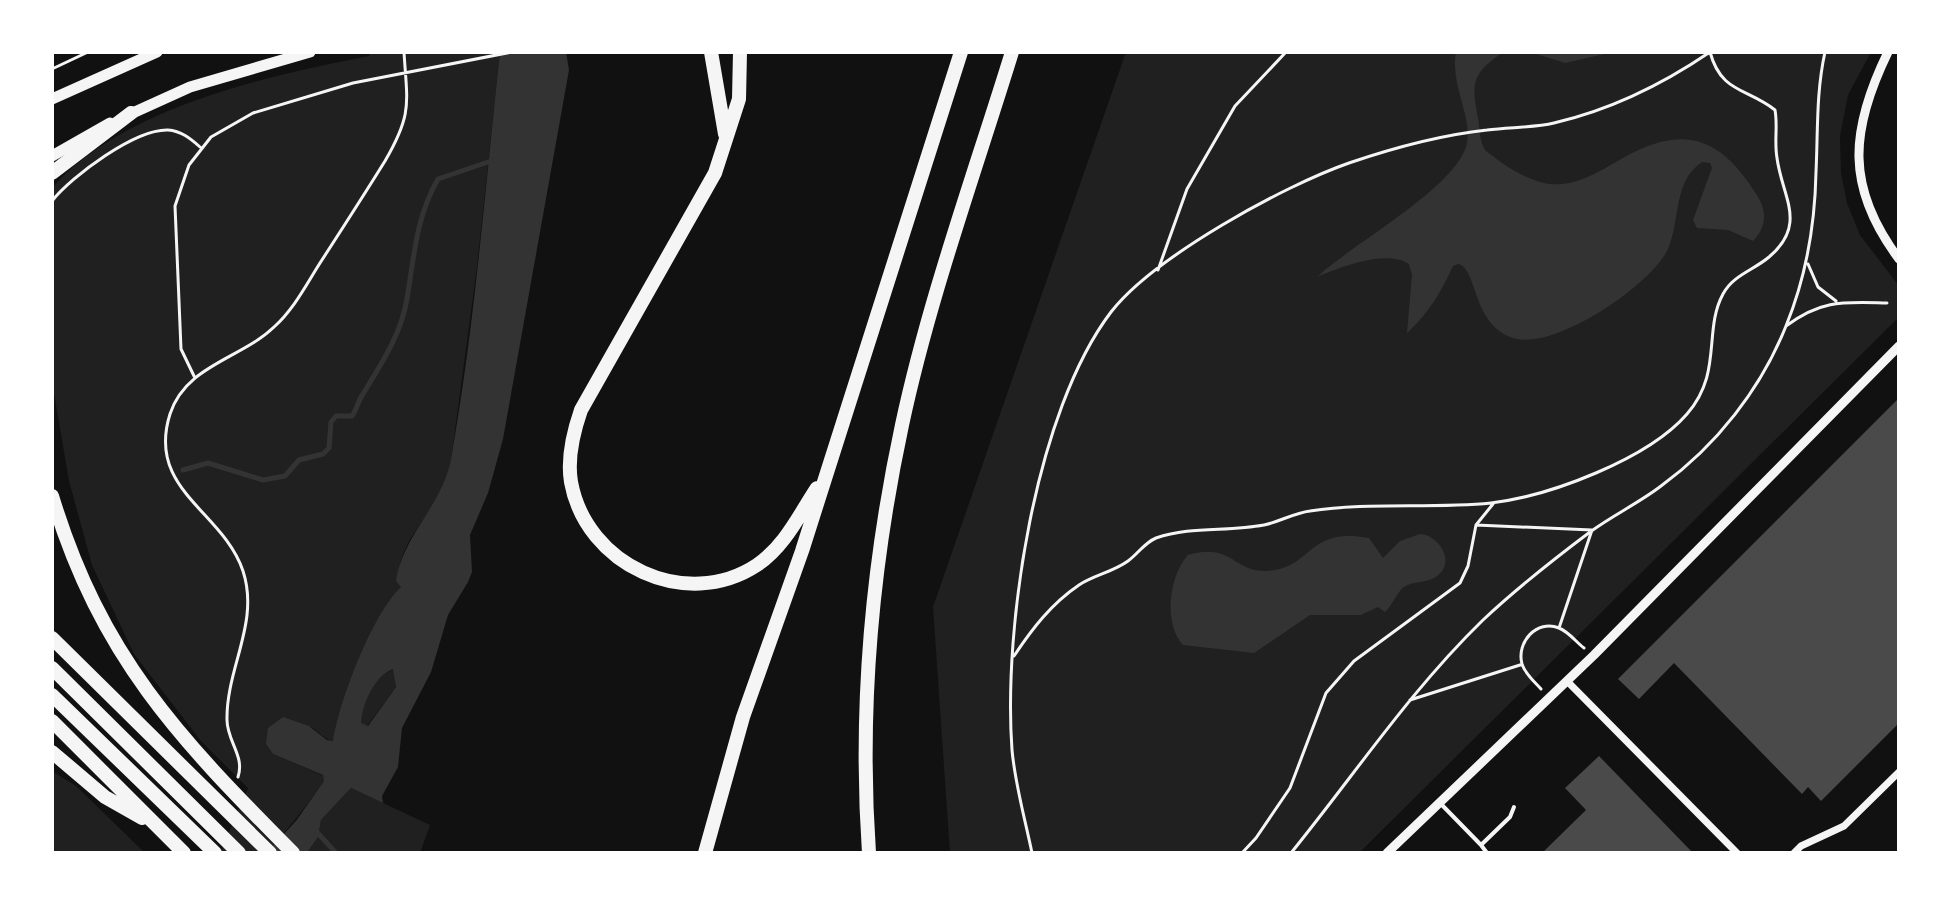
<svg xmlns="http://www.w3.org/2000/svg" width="1951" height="905" font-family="'Nunito Sans',sans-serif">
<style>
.green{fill:#202020}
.water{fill:#333;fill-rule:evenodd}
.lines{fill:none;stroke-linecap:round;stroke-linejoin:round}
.stream{stroke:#333;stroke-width:5}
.building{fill:#4a4a4a}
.path{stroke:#f5f5f5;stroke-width:3}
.service{stroke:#f5f5f5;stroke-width:4}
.minor{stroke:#f5f5f5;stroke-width:7}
.tertiary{stroke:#f5f5f5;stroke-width:9}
.primary{stroke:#f5f5f5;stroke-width:11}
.motorway{stroke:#f5f5f5;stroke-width:14}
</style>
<rect width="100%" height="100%" fill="#111"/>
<path class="green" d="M371,52H500L477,267L451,460C449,468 448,477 445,485C432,516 389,550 402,587C372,613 339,701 333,741C323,739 318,729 308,726C299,723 294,724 287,718L266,744L273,754L324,776V781C306,807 287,830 266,853H220L248,788L201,741L134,654L92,565L69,481L52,381V188C123,107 268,76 369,56Z
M1126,52H1871L1848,95L1840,136L1841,173L1847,203L1860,235L1899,286V317L1359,853H950L933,607Z
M394,669L396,687L367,726L360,723C362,704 374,675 394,669Z
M52,771L76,786L145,853H52Z
M351,788L430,825L420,853H307L318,837L321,820Z"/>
<path class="water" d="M500,52H566L569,70L503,439L488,493L470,535L472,572L468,582L448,615L431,672L402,728L398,767L382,796L383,803L351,788L321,820L318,837L307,853H266L296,821L324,781L323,775L273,754L266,744L268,728L283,717L309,726L327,740L333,741C339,701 372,614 401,587L396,581C403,535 443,504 451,459C475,325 485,188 500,52ZM393,669L396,687L368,726L361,723C362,705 374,676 393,669Z
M1456,52H1503C1472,74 1471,82 1478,118C1480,129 1479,140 1485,150C1502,164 1527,181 1549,184C1576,187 1600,171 1623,158C1685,123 1722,138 1758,197C1768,213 1765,229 1753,241L1728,230L1697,228L1693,220L1712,168L1710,163L1702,162C1672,182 1681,222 1667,251C1648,287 1554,351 1513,338C1471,324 1478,268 1458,264L1453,266C1441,292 1429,313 1407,333L1412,275L1409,264C1385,249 1341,267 1317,277C1352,244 1459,186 1467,143C1472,115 1450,85 1456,52Z
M1530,52H1613L1565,63Z
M1420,534C1440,535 1458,565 1434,578C1425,583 1413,581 1404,587C1396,593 1393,605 1385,612L1378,607L1361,615H1310L1254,653L1183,645C1163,624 1169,575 1188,555C1231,542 1234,572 1266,571C1313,569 1306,526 1369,538L1383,558L1400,541Z"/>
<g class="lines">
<path class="stream" d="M183,470L208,463L263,480L285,476L299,460L323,454L329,448L331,422L336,416H352C357,409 358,401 363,394C381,364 401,335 407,299C414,257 416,217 438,179L494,160
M315,830L336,853"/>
</g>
<path class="building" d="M1899,398V723L1821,801L1808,787L1802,794L1674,663L1639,699L1618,679Z
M1599,756L1693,853H1542L1586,810L1565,788Z"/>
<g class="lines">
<path class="path" d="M52,69L88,52
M52,201C72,176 135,129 168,130C181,131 190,138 200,147
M1808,264L1818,287L1836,301
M1158,270L1187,189L1235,106L1286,52
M1786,326C1822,299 1844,302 1887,303
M194,376L181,349L175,206L189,165L211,137L253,113L353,83L512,52
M1476,525L1592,530
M1559,628L1592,530
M1014,656C1032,629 1051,604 1079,585C1094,575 1113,572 1128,561C1138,554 1144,543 1156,538C1191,526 1227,532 1264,525C1279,522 1294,513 1310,511C1369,502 1431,509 1491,503C1550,496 1648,459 1687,414C1723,373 1703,331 1723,294C1733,275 1754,270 1769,257C1808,224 1782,197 1777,158C1774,141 1778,126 1775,110C1747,88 1721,93 1710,52
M1541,689C1535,682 1525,674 1522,664C1516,642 1537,619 1559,628C1569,632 1576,642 1584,648
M1410,700L1520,665
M238,777C245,756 227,741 227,720C226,668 260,623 243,571C223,511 146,490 170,414C186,365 241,359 274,327C294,309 306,285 320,263C342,229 364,195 385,161C413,113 407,103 404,52
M1032,853C1025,819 1015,784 1012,750C1003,627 1035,412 1111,312C1154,257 1283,186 1349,163C1393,148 1441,135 1487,130C1509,127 1533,128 1554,123C1610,110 1663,84 1710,52
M1242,853L1256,838L1290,788L1326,693L1354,661L1460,583L1468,566L1476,525L1493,504
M1291,853C1355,774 1410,691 1483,620C1516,589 1554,559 1590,532C1613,515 1639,503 1661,486C1716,446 1761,389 1786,326C1806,277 1815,224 1816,172C1818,131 1816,93 1825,52"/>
<path class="service" d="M1440,803L1481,845L1510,817L1514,807
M1481,845L1487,853"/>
<path class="minor" d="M1567,681L1737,853
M1794,853L1801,846L1844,826L1899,772"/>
<path class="tertiary" d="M1888,52C1850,130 1845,187 1899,259
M1387,853L1594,655L1899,346"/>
<path class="primary" d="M52,99L157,52
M126,116L190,87L310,52
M52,156L110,123"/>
<path class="motorway" d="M711,52L725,134
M740,52L739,99L715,173L581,410C573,433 567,458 571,482C586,565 686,612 757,565C785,546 799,515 817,488
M52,173L131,113
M52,496C101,657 178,737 293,853
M52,638L270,853
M52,668L239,853
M52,695L215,853
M52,721L184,853
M52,752L105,797L142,818
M705,853L743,717L802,551L961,52
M869,853C859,710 872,565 902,425C929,299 974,175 1012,52"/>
</g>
<rect width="1951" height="905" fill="none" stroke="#ffffff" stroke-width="108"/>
</svg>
